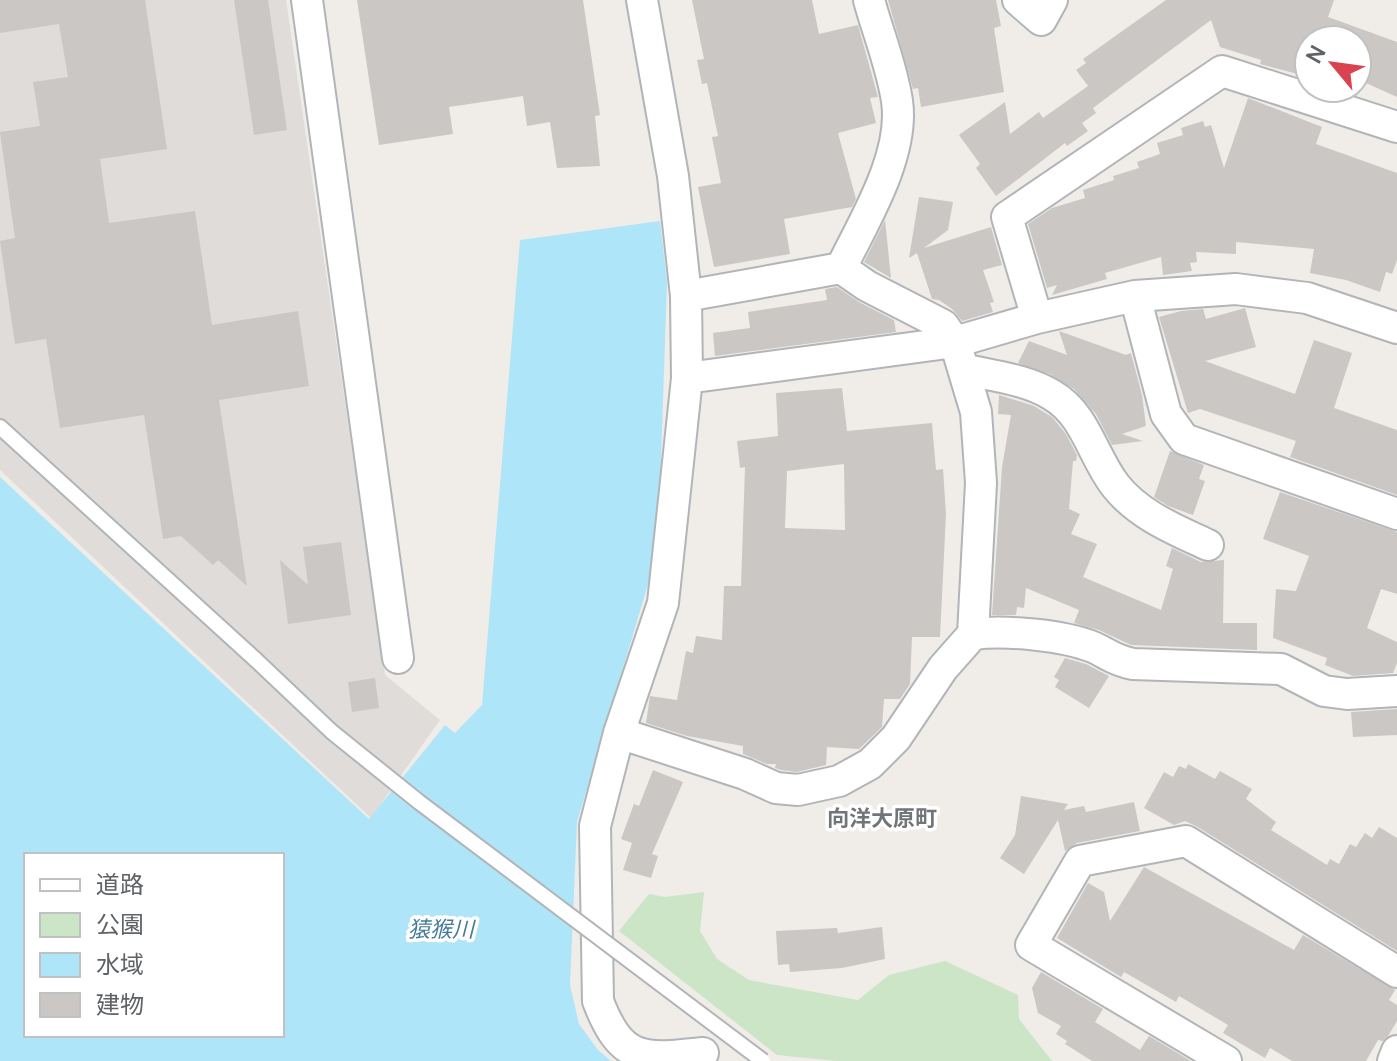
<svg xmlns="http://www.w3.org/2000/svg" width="1397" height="1061" font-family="Manrope,'Noto Sans JP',sans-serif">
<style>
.industrial{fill:#dfdcda}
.green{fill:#cce5c7}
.water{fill:#afe5f8;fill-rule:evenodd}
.building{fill:#cbc7c4;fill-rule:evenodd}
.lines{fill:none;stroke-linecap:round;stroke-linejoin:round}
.service-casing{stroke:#b2b5b8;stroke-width:18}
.minor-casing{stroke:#b2b5b8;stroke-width:34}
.service{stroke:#fff;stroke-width:14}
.minor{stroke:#fff;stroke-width:30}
.service-bridge-casing{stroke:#b2b5b8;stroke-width:18;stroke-linecap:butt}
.service-bridge{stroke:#fff;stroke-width:14}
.labels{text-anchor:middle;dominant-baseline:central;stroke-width:7;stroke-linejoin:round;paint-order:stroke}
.neighbourhood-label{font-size:22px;font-weight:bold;fill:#707578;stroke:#fff}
.water-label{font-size:22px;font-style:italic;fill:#467c99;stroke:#fff}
</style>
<rect width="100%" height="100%" fill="#f0ece8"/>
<path class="industrial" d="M0,0H286L385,675L440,720L371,818L0,470Z"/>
<path class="green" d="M704,892L700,931L717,959L749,980L858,1000L889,975L945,961L1018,995L1019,1019L1052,1061H836L777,1055L619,931L649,894L665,897Z"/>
<path class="water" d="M660,221L667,282L658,551L577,822L570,985L579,1024L598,1050L611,1061H0V477L369,819L445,725L455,733L482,705L520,240ZM26,855H282V1035H26Z"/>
<path class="building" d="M0,0H145L167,149L100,159L109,223L195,211L212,325L298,311L309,386L219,400L247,586L218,560L213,565L181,536L163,539L144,415L60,428L46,339L15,344L0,241L15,238L0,132L40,126L33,82L68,77L59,24L0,33Z
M234,0H268L287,130L254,135Z
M357,0H583L600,115L595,116L600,166L557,168L550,122L527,126L523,96L449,107L453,134L379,145Z
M692,0H812L819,34L858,25L878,97L870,98L876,123L838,133L856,199L852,207L784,219L790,254L714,267L698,187L721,183L712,137L718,136L707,83L702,84L697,60L704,59Z
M888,0H996L1001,26L994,28L1004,92L921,107L918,88L913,89Z
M1166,0H1334L1328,17L1397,42V97L1357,79V40H1309V77L1260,64L1261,60L1220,47L1211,20L1093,108L1096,113L1082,123L1088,131L1067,146L1065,143L996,196L976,168L980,164L959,135L1005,102L1010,134L1039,112L1043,118L1088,86L1076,70L1086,63L1083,59Z
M1248,98L1322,127L1316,144L1397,173V260L1392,274L1386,272L1380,292L1346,280L1310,273L1314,249L1236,242V254L1196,252L1197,262L1190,263L1192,271L1163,275L1161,257L1105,273L1107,279L1052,295L1057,285L1047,288L1028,224L1052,208L1085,198L1083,190L1114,180L1113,176L1139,168L1137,162L1160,154L1157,143L1183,135L1181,128L1203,121L1205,127L1211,125L1224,168Z
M919,197L953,202L948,230L924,248L991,227L1002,265L983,270L994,302L990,303L993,312L962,321L952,309L939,300L932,299L917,253L909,258Z
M885,220L891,278L864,262Z
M837,287L859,302L894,320L896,332L715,356L713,333L750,328L748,312L827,300L825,289Z
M1245,308L1256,347L1205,361L1295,394L1314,340L1352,353L1334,408L1397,430V495L1290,457L1296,441L1200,409L1188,413L1159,317L1181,311L1203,309L1206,319Z
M1059,331L1126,355L1131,353L1142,395L1146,426L1122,434L1143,441L1112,445L1096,414L1074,389L1050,374L1018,363L1029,341L1067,355Z
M842,388L847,431L932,423L936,470L943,469L946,514L940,637H912L910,684L900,699H884L882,727L859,749L827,747L826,765L797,772L781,770L775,768L776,764H767L743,754V746L687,736L646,723L650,696L677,700L686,651L693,653L696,636L722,640L724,586H741L745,467L740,468L737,441L778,436L776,393ZM844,464L845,530L785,528L787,471Z
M999,395L1034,406L1052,417L1066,434L1077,455L1076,461H1073L1069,509L1080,514L1071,534L1097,544L1083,577L1161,610L1173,569L1166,566L1172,548L1201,562L1224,560L1223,623H1257V650L1131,645L1099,630L1074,623L1079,610L1026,588L1024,608L1017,607L1016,615H992L1002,467L1011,415L998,414Z
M1170,451L1204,465L1199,479L1205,481L1193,515L1168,506L1154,497Z
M1280,492L1397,532V594L1381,589L1367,628L1397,642V663L1393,673L1353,676L1325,665L1327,658L1273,638L1276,589L1296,591L1309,556L1263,539Z
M341,542L351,615L288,624L280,560L308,585L303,547Z
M1065,658L1086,664L1109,676L1089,708L1055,687L1059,680L1054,677Z
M375,678L379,708L352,712L348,682Z
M1397,709V735L1353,737L1351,712Z
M1188,764L1215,779L1220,771L1252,789L1246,799L1276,822L1271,830L1327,865L1330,859L1339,864L1350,844L1356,847L1365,833L1372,838L1379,827L1397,838V951L1196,826L1185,821L1174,825L1144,808L1164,772L1173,777L1179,766L1186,769Z
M653,770L683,782L652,854L658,856L651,878L623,870L632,843L621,839L634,804L639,806Z
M1021,796L1068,804L1064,810L1084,806L1086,812L1134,802L1140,831L1077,843L1065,851L1058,820L1024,874L1000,858L1015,835Z
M1144,867L1294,950L1303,935L1395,990L1389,1000L1397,1005V1021L1388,1036L1383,1041L1378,1040L1366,1061H1292L1270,1048L1265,1058L1223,1033L1228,1025L1179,996L1176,1002L1124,972L1121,977L1057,938L1088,883L1104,892L1110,921Z
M882,927L885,959L842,968L790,972L789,964L778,965L776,931L837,928L838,933Z
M1041,972L1103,1009L1095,1022L1140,1050L1149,1036L1191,1061H1092L1065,1044L1067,1041L1056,1034L1061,1026L1038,1013L1032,988Z"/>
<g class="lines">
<defs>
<path id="service" d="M0,427L256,660"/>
<path id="minor" d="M307,0L398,658
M642,0L673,176L686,296L687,378L663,603L619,733L595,826L598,1001C621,1061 642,1060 703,1053
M1018,0L1041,20L1052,0
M686,296L841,268C864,221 905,155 897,101C892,67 878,33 869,0
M1135,296L1166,414L1184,439L1397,514
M1037,318L1007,217L1222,71L1397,127
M963,369C992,376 1026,379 1052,395C1086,415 1092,455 1115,485C1138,515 1176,530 1208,545
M687,378L955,342L1037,318L1135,296L1236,289L1307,298L1397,328
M973,634C1006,630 1062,635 1093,647C1109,654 1113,660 1133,664L1281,669L1324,691L1347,694L1397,691
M619,733L745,774L776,788L798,790L839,781L870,764L896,738L943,668L973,634L981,483L976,412L955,342L943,325L867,286L841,268
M1226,1061L1031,945L1080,861L1186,841L1397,972
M1393,1061L1397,1051"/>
</defs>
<use href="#service" class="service-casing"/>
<use href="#minor" class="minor-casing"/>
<use href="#service" class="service"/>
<use href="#minor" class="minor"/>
<defs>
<path id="service-bridge" d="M256,660L332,732L419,802L763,1061"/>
</defs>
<use href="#service-bridge" class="service-bridge-casing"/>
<use href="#service-bridge" class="service-bridge"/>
</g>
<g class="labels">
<g class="neighbourhood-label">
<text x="882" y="818">向洋大原町</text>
</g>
<g class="water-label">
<text x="441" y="929">猿猴川</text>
</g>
</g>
<rect x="24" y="853" width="260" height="184" fill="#ffffff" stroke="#bfc1c2" stroke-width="2"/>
<rect x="40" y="879" width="40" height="12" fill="#ffffff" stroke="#bfc1c2" stroke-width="2"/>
<text x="96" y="893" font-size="24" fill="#5f6366">道路</text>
<rect x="40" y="913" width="40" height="24" fill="#cce5c7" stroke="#bfc1c2" stroke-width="2"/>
<text x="96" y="933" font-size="24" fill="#5f6366">公園</text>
<rect x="40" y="953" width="40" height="24" fill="#afe5f8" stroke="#bfc1c2" stroke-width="2"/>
<text x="96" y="973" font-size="24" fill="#5f6366">水域</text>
<rect x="40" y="993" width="40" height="24" fill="#cbc7c4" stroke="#bfc1c2" stroke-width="2"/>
<text x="96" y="1013" font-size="24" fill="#5f6366">建物</text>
<g transform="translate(1333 64) rotate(299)"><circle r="38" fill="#ffffff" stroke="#bfc1c2" stroke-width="2"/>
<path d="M0-6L14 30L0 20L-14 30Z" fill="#db4250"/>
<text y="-12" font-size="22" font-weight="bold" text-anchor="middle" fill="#5f6366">N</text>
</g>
</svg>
